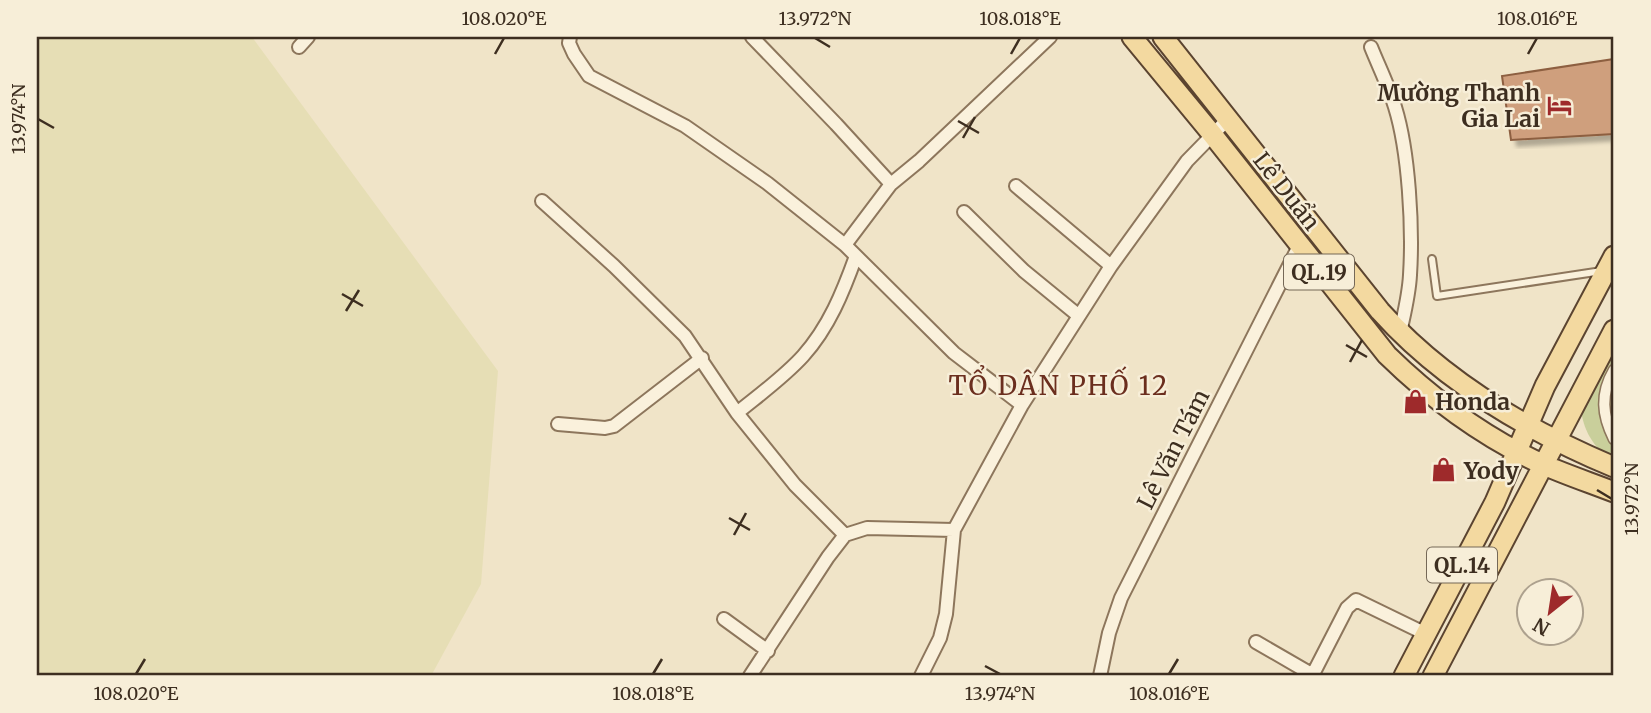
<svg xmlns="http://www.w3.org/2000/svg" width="1651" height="713" font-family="Merriweather,serif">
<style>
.farmland{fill:#e6deb5}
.green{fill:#c9cf9b}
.building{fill:#cf9f7d;stroke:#8d5f41;stroke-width:2;filter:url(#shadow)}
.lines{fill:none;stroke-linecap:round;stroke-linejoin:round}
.service-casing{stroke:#8d765c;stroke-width:10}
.pedestrian-casing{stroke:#8d765c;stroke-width:13}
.minor-casing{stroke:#8d765c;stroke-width:16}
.primary-casing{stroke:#5b4430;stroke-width:23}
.service{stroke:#faf1dc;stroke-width:6}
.pedestrian{stroke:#faf1dc;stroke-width:10}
.minor{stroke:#faf1dc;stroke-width:12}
.primary{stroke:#f3d9a0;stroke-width:19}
.ticks{fill:none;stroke:#3d2e20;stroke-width:2.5}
.labels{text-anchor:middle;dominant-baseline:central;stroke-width:5;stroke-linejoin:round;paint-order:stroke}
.shield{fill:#f7eed8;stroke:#756857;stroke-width:2}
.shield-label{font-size:21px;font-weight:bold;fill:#3d2e20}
.poi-label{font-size:23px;font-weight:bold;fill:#3d2e20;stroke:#f7eed8;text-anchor:start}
.street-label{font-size:23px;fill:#3d2e20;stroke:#f7eed8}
.quarter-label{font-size:26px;letter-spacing:2px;fill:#6b2e1e;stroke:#f7eed8}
.neatline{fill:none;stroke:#3d2e20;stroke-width:2.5}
.ticks-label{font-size:18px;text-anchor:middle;fill:#3d2e20}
</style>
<defs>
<filter id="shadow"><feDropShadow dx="6" dy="6" stdDeviation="2" flood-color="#0004"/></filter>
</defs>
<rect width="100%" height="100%" fill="#f0e4c8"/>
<path class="farmland" d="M37,37H252L498,371L481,584L431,676H37Z"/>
<path class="green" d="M1614,337V463C1596,449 1584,434 1581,410Z"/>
<path class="building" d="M1614,59V134L1511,140L1502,76Z"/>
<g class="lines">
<defs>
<path id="service" d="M1432,259L1437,296L1602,271"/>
<path id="pedestrian" d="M1614,370C1600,394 1602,415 1614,439"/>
<path id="minor" d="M570,37L569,43L574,54L589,76L685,126L767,183L845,245L954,353L1022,405
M752,37L836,124L891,184
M299,47L308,37
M1371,47C1379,67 1389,87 1395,107C1409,152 1413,228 1410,275C1409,295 1404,314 1400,333
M1016,186L1111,266
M542,201L614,266L685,336L737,413L795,485L845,535
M964,212L1024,271L1079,316
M845,245L891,184L919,161L1050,37
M737,413C759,395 784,377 803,356C829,327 843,292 856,256
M558,424L605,428L614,426L702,358
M724,619L768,651
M1256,642L1313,675
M750,676L828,557L845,535L867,528L954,530
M921,676L940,638L946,614L954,530L1022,405L1111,266L1187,161L1229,118
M1100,676L1109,633L1121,598L1299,246
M1312,676L1347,608L1356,600L1426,634"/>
<path id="primary" d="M1132,37L1212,134L1387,355C1432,399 1487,439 1544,465C1567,475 1591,483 1614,492
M1163,37L1380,311C1443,381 1528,431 1614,467
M1404,676L1495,502L1545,386L1614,256
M1433,676L1614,330"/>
</defs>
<use href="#service" class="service-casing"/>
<use href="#pedestrian" class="pedestrian-casing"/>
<use href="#minor" class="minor-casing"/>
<use href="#primary" class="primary-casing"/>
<use href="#service" class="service"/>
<use href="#pedestrian" class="pedestrian"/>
<use href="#minor" class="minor"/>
<use href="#primary" class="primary"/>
</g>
<path class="ticks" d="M815,38L830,47M495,54L504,38M1011,54L1020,38M1528,54L1537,38M38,119L54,128M958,121L979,133M963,138L975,117M342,294L363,306M346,311L359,290M1346,345L1367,357M1350,362L1362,340M1597,490L1612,499M729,518L750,530M734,535L746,513M985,666L1000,674M136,674L145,659M653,674L662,659M1169,674L1178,659"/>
<defs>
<symbol id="hotel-bare" viewBox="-9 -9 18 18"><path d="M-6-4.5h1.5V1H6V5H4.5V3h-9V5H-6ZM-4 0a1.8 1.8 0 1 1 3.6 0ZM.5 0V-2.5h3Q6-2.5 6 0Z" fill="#9e2a2b" stroke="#f7eed8" stroke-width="2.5" paint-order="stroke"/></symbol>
<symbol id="shop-bare" viewBox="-9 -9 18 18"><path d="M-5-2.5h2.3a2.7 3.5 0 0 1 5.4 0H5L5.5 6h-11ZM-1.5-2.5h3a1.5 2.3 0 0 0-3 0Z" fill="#9e2a2b" stroke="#f7eed8" stroke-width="2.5" paint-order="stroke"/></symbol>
</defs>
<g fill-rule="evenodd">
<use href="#hotel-bare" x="1542" y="88" width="35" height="35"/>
<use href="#shop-bare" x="1398" y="384" width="35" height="35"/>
<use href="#shop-bare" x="1426" y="452" width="35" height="35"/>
</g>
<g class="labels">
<g class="shield">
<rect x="1284" y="254.5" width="70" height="35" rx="5"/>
<rect x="1427" y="547.5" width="70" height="35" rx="5"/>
</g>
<g class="shield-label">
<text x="1319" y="272">QL.19</text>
<text x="1462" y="565">QL.14</text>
</g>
<g class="poi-label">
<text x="1540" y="92" text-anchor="end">Mường Thanh<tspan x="1540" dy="26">Gia Lai</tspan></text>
<text x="1435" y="401">Honda</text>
<text x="1464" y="470">Yody</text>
</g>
<g class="street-label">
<text transform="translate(1287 191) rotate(52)">Lê Duẩn</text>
<text transform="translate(1173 449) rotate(-63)">Lê Văn Tám</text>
</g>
<g class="quarter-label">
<text x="1059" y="385">TỔ DÂN PHỐ 12</text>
</g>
</g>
<rect width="1651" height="713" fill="none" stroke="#f7eed8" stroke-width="77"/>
<g transform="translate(1550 612) rotate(210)"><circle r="33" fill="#f7eed8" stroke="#ada18e" stroke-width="2"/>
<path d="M0-5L12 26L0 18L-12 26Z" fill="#9e2a2b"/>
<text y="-10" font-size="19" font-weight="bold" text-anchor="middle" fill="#3d2e20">N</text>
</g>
<rect x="38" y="38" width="1574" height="636" class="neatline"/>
<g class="ticks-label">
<text x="504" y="25">108.020°E</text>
<text x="815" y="25">13.972°N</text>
<text x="1020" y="25">108.018°E</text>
<text x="1537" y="25">108.016°E</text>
<text transform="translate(19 119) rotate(-90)" y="6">13.974°N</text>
<text transform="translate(1632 499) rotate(-90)" y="6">13.972°N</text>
<text x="136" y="700">108.020°E</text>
<text x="653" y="700">108.018°E</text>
<text x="1000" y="700">13.974°N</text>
<text x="1169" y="700">108.016°E</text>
</g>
</svg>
